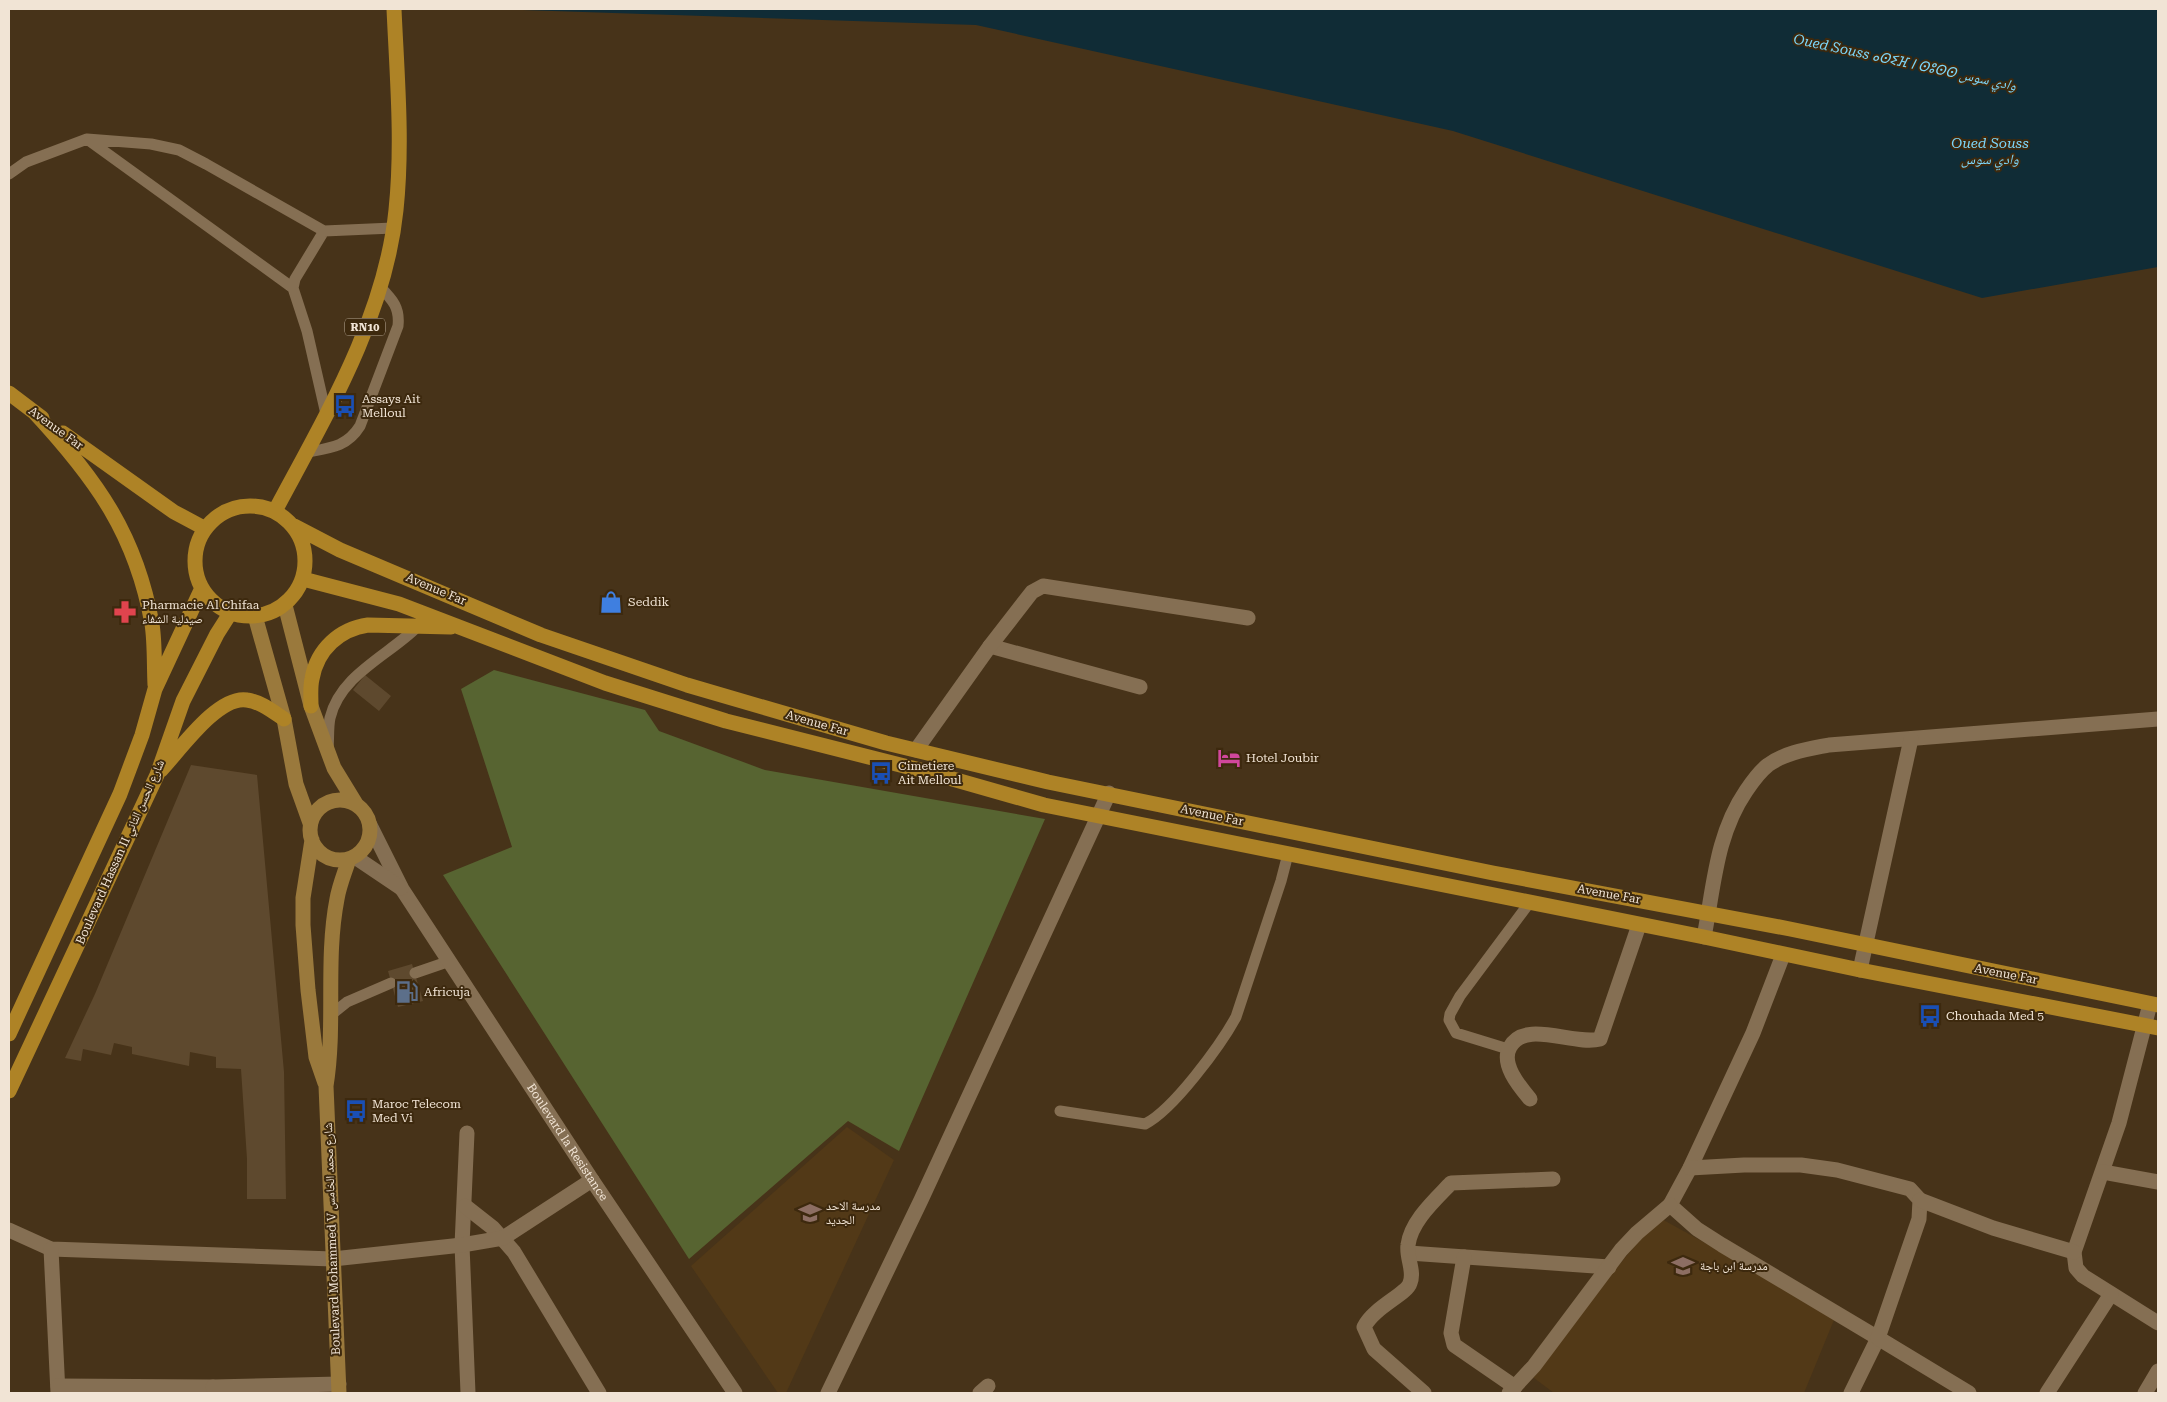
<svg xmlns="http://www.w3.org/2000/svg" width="2167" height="1402" font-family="'Roboto Serif','Noto Naskh Arabic','Noto Sans Tifinagh',serif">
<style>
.built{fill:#523917}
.green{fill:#576431}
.water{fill:#102c36}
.building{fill:#5e492e}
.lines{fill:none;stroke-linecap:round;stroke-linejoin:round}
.lane{stroke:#856f53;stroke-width:11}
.street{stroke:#856f53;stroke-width:15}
.secondary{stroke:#9a793c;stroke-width:15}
.primary{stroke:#ae8326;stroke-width:15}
.labels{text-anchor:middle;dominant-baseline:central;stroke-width:4;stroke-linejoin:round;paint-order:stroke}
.shield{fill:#3d290e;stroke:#bbac99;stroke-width:1}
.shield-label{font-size:11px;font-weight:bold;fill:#f1e4d5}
.poi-label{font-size:12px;fill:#f1e4d5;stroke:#3d290e;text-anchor:start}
.street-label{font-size:12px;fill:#f1e4d5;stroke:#3d290e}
.water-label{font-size:14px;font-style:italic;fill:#7bd6fa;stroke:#3d290e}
</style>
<rect width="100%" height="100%" fill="#473319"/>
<path class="built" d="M847,1127L894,1160L786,1393H778L691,1266Z
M1658,1217L1836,1315L1804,1393H1554L1530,1375Z"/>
<path class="green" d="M494,670L645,710L659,731L765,770L1045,819L899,1151L848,1121L689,1259L443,875L512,847L461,689Z"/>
<path class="water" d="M493,9H2158V267L1982,298L1453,131L976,25Z"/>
<path class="building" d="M365,675L391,696L379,711L353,690Z
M191,765L257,775L284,1072L286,1199H247V1159L241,1069L216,1068V1057L190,1052L189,1066L132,1054V1047L114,1043L111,1055L83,1049L81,1061L65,1058L95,994Z
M412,964L423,1001L398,1007L388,971Z"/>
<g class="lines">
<path class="lane" d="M87,139L293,288
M9,174L26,162L87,139L151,144L179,150L206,164L324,231L393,228
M324,231L295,279L293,288L307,331L326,414
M307,452C330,448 347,447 360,426L398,326C400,308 393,300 380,287
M328,749C329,739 328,727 330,718C340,675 389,655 417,627
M415,973L450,961
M332,1014L347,1002L391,983
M1508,1049L1456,1033L1449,1020L1450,1014L1460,996L1530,902
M1060,1111L1145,1124C1173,1110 1220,1046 1236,1017L1281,881L1288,854"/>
<g class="street">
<path d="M990,646L1140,687"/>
<path d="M916,750L990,646L1032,592L1043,586L1248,618"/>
<path id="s1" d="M370,825L402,889L592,1180L735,1393"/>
<path d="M355,857L401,888"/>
<path d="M1704,937C1714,886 1716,835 1746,791C1752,782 1759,772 1768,765C1786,752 1809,749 1829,745L2158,719"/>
<path d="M1783,955L1753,1033L1690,1168L1670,1205L1697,1229L1722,1245L1878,1338L1851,1393"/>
<path d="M1860,970L1911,739"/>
<path d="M2150,1004L2119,1123L2074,1252L2076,1268L2083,1276L2158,1323"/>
<path d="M1530,1099C1520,1087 1500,1064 1510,1047C1525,1019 1574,1046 1600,1039L1639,925"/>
<path d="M467,1133L462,1245L468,1393"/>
<path d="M1690,1168L1744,1165H1801L1837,1170L1910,1189L1920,1200L1919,1219L1878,1338L1969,1393"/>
<path d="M2103,1172L2158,1182"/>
<path d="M1920,1200L1993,1228L2074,1252"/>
<path d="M465,1206L493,1228L514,1252L599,1393"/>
<path d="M9,1230L51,1249L333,1259L462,1245L503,1238L592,1180"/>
<path d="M51,1249L58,1393"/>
<path d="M1409,1253L1609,1267"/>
<path d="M1464,1257L1451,1333L1454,1345L1515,1387"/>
<path d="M58,1386L213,1387L214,1393"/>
<path d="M213,1387L339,1384"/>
<path d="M828,1393L921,1200L1109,793"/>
<path d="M980,1393L988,1386"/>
<path d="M1424,1393L1374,1349L1364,1327C1374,1307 1407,1294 1410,1283C1415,1271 1406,1258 1408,1245C1411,1221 1435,1200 1451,1183L1553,1179"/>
<path d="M1509,1393L1534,1366L1621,1250L1637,1233L1670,1205"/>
<path d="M2047,1393L2111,1294"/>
<path d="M2145,1393L2158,1371"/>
</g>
<path class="secondary" d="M285,605L311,706L334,768L356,804
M255,616L284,719L296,784L310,823
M310 830a30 30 0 1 1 60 0a30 30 0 1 1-60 0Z
M312,840L303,898V925L308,990L316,1057L325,1083
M339,1393L326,1086C336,1024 325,961 337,899C339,886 345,872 349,859"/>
<path class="primary" d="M9,393L42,418
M35,413C96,479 136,534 152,624C155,643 154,665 155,685
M63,433L174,512L204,528
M195 561a55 55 0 1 1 110 0a55 55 0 1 1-110 0Z
M275,511C325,417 385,318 396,210C403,143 397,76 394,9
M294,526L340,550L541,635L687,685L886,743L1048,782L1493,873L1790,929L2158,1005
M303,579L399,604L605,683L726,721L928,772L1044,805L1704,937L1860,970L2158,1028
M311,706C311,697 310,687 312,679C317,649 340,629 368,625L451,627
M161,770C180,750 218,695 247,700C261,702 272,711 284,719
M9,1034L120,794L142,735L155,689L202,588
M9,1091L157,775L183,701L217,634L231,612"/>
</g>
<defs>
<symbol id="bus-bare" viewBox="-9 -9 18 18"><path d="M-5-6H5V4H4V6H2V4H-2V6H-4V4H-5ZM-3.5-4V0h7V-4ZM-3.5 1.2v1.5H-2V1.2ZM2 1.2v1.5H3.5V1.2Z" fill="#1a4fb4" stroke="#3d290e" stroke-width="2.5" paint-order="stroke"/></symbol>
<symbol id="shop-bare" viewBox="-9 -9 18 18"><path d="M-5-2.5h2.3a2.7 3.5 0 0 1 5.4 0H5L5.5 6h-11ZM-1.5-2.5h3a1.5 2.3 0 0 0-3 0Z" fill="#3f7fe0" stroke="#3d290e" stroke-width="2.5" paint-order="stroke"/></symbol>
<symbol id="pharmacy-bare" viewBox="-9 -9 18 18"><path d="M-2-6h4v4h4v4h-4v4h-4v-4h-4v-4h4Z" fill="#e0444e" stroke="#3d290e" stroke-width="2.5" paint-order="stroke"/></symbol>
<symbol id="hotel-bare" viewBox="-9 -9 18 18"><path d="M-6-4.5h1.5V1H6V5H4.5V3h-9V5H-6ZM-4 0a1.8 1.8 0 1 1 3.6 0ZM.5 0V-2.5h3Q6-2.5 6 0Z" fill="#d1479c" stroke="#3d290e" stroke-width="2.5" paint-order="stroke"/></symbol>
<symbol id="fuel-bare" viewBox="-9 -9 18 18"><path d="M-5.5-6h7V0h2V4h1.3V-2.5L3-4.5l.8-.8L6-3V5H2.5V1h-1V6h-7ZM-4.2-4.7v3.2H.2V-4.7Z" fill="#5c6f8a" stroke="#3d290e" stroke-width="2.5" paint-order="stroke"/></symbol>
<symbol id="school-bare" viewBox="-9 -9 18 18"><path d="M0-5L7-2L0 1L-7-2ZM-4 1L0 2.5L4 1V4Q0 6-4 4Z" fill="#8d6e63" stroke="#3d290e" stroke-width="2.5" paint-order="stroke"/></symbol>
</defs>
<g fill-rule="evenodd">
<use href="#bus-bare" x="329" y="390" width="32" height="32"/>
<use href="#shop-bare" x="595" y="586" width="32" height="32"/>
<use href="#pharmacy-bare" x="109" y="596" width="32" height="32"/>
<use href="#hotel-bare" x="1213" y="742" width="32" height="32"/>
<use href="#bus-bare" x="865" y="757" width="32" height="32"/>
<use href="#fuel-bare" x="391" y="976" width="32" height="32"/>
<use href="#bus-bare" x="1914" y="1000" width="32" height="32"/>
<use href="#bus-bare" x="340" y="1095" width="32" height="32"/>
<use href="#school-bare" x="794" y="1197" width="32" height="32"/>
<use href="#school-bare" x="1667" y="1250" width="32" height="32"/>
</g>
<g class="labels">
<rect class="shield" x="345" y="318.5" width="40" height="17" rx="4"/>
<g class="shield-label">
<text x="365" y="327">RN10</text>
</g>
<g class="poi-label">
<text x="362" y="399">Assays Ait<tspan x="362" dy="14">Melloul</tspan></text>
<text x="628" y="602">Seddik</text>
<text x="142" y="605">Pharmacie Al Chifaa<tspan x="142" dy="14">صيدلية الشفاء</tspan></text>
<text x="1246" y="758">Hotel Joubir</text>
<text x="898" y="766">Cimetiere<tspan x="898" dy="14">Ait Melloul</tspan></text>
<text x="424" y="992">Africuja</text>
<text x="1946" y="1016">Chouhada Med 5</text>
<text x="372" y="1104">Maroc Telecom<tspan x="372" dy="14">Med Vi</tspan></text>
<text x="826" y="1206">مدرسة الاحد<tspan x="826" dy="14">الجديد</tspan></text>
<text x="1700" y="1266">مدرسة ابن باجة</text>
</g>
<g class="street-label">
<text transform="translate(56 428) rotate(36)">Avenue Far</text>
<text transform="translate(436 589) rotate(23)">Avenue Far</text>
<text transform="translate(817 723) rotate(16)">Avenue Far</text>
<text transform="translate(1212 815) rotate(12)">Avenue Far</text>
<text transform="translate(120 852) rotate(-66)">Boulevard Hassan II شارع الحسن الثاني</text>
<text transform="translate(1609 894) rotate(10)">Avenue Far</text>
<text transform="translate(2006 974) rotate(11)">Avenue Far</text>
<text stroke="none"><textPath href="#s1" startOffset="374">Boulevard la Resistance</textPath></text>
<text transform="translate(332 1239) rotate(-92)">Boulevard Mohammed V شارع محمد الخامس</text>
</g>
<g class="water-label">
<text transform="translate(1905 62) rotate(12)">Oued Souss ⴰⵙⵉⴼ ⵏ ⵙⵓⵙⵙ وادي سوس</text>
<text x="1990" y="143">Oued Souss<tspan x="1990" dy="16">وادي سوس</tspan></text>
</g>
</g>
<rect width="2167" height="1402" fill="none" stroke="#f1e4d5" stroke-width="20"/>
</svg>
